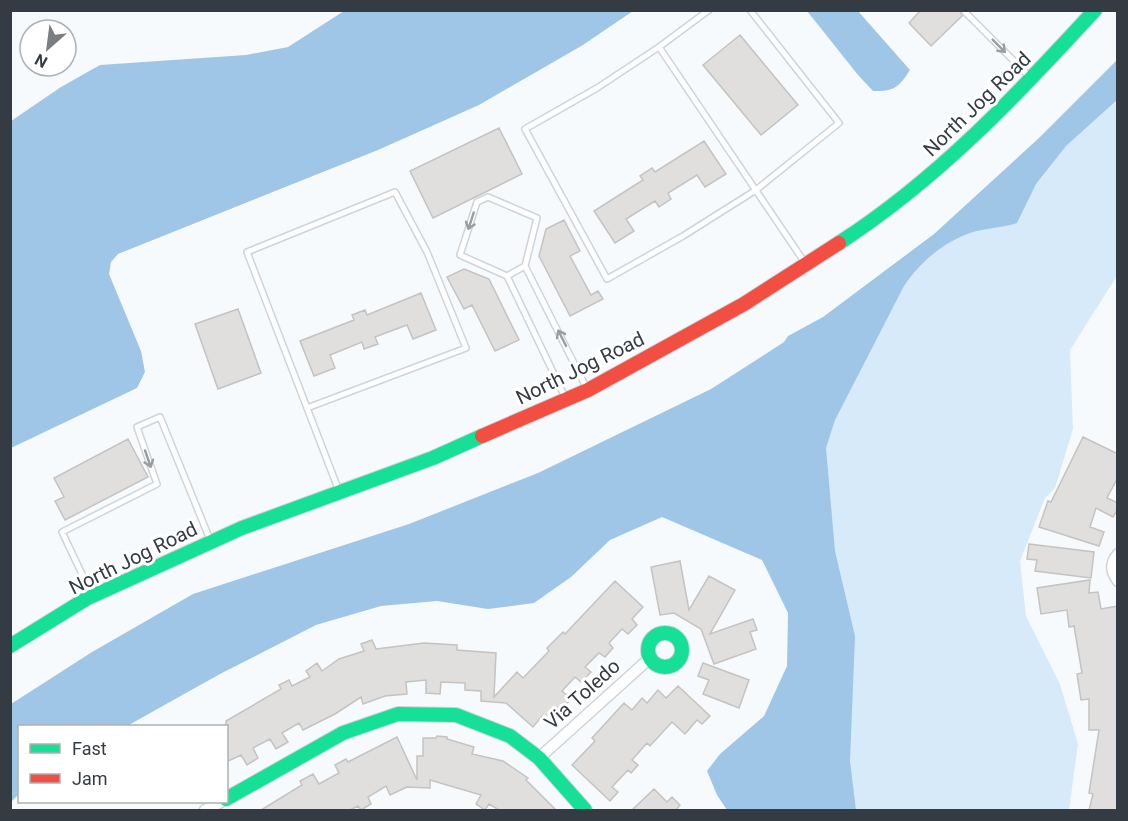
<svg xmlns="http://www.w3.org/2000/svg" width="1128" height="821" font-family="Roboto,sans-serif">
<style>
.green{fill:#d7eafa}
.water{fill:#a0c6e7}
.building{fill:#e0dfdd;stroke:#c4c3c1;stroke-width:1.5}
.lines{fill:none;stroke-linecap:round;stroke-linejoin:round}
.lane-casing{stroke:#cfd4d8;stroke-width:8}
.street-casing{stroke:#cfd4d8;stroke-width:13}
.fast-casing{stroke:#cfd4d8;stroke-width:16}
.jam-casing{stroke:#cfd4d8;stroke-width:16}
.lane{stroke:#fefeff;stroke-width:5}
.street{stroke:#fefeff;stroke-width:10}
.fast{stroke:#16e098;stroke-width:14}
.jam{stroke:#f24e42;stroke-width:14}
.oneway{stroke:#9a9ca0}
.labels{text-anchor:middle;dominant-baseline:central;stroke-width:6;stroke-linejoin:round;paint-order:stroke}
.street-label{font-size:20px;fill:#353b42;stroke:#fff}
</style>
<rect width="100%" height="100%" fill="#f7fafc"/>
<path class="green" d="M1117,79V276L1070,350L1073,429L1055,488L1045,498L1020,561L1026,616L1060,684L1078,744L1069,810H839L807,444L888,285Z"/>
<path class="water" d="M344,11H633L583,45L479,105L378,150L118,254L111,262L109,274L141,351L145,372L137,388L11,448V121L61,87L100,65L246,55L288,47Z
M807,11H858L910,70C899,87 894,92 873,91L858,75Z
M1117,60V100L1066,146L1036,184L1017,223C1002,228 985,228 970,233C944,242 919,263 904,286L835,420L826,448L835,551L855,636L850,761L856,810H727L717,795L707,771L720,754L764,716L787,666L788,613L762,560L662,517L610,540L571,577L534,603L488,609L437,601L381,606L316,625L220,674L127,726H20L19,794L11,802V704L92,652L193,594L409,524L538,473L711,389L784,342L788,336L823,317L934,234L1040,137Z"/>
<path class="building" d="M921,10H960L962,16L931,46L909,23Z
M740,35L798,105L761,135L703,65Z
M499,128L522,174L433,218L410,171Z
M704,141L726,174L705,187L697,175L668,193L671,199L659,207L655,201L626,219L634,231L615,243L594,211L643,180L640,176L652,168L655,172Z
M564,220L580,251L570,256L591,295L598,291L603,299L570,316L539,256L546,229Z
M464,269L489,279L519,340L495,351L472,305L464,309L447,277Z
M421,293L436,330L413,339L407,325L375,337L378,344L364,349L362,342L330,355L335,368L314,376L300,341L354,320L352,315L365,310L367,315Z
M238,309L261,373L218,389L195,324Z
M1083,437L1118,454V477L1107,498L1118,503V509L1113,517L1096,508L1090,527L1104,532L1099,546L1039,527L1048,501L1051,502Z
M128,439L148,477L65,520L55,501L64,497L54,478Z
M1029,544L1094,552L1091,578L1035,571L1037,560L1027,559Z
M680,561L689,610L709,576L735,590L710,634L753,619L757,630L750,632L756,649L714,664L701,629L674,613L660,615L651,567Z
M1090,580L1089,593L1098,592L1101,609L1118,606V810H1089L1093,794L1089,793L1099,730H1089V699L1081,700L1077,674L1082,673L1074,626L1069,627L1067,610L1041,614L1037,588Z
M615,581L643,607L632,619L637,625L628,634L622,629L609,643L613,648L605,657L599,653L585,667L591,672L581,682L575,677L562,691L571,699L562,709L559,706L547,720L542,716L533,727L506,703L481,701V691L465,690V683L441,682L440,694L426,693V680L406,682L407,694L385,696L363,704L361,697L335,714L303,730L299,723L282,733L288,742L276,749L270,739L253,748L258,758L247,765L241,755L226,762V721L281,689L279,685L289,680L292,686L310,677L306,671L317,663L322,671L339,659L364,651L361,644L372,640L376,649L424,643L457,645V650L496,653L494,697L517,672L523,678L549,651L547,648L563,632L565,634Z
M703,663L749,680L739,708L703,694L709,680L698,676Z
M678,686L710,716L702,724L697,720L685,734L672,722L650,746L647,743L632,760L638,765L631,773L628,770L612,787L618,792L610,801L572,765L595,741L592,738L624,703L632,710L642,698L647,703L658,690L666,698Z
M437,736L447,737V739L474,747L472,754L503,761L528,778L526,780L556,810H499L489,804L485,810L476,804L481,795L430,780V788L407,787L390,795L386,786L368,797L371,804L361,810L358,806L350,810H261L302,785L300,781L313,774L319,784L339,773L335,765L346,759L348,762L397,737L417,780V756H423V738H436Z
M654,789L667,802L672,797L680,805L676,810H632Z"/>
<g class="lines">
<defs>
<path id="lane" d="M709,10L659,47L805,263
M965,12L1030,77
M659,47L597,88L525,129L607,279L683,236L756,190L839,123L750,10
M507,276L525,266
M565,397L507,276L460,255L477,202L488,197L537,218L525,266L587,389
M307,408L466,348L427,252L395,192L247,252L339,491
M92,595L62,532L157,484L137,427L160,417L211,542"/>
<path id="street" d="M1118,554C1110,563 1111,572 1118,581
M539,758L650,658
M205,810L221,802"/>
<path id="fast" d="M839,243C937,180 1017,95 1095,10
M648 650a17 17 0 1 1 34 0a17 17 0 1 1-34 0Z
M10,646L86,599L242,528L433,458L482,436
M226,799L343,733L398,714L456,715L510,736L539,758L585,810"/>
<path id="jam" d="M482,436L588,390L744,304L839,243"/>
</defs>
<use href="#lane" class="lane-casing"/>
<use href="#street" class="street-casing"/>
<use href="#fast" class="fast-casing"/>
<use href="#jam" class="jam-casing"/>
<use href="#lane" class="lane"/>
<use href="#street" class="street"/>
<use href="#fast" class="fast"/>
<use href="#jam" class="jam"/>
</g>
<defs><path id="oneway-shaft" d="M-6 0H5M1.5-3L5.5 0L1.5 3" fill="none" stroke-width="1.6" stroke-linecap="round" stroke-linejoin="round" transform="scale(1.5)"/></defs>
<g class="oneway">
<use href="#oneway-shaft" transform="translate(999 46) rotate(45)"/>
<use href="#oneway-shaft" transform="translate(471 221) rotate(108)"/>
<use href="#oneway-shaft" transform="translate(562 338) rotate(-117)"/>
<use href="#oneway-shaft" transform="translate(148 459) rotate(71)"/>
</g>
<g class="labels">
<g class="street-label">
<text transform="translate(977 104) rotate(-44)">North Jog Road</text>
<text transform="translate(580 368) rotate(-26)">North Jog Road</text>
<text transform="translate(133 558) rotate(-26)">North Jog Road</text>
<text transform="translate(582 694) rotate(-42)">Via Toledo</text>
</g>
</g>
<rect width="1128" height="821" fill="none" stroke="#353b42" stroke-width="24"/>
<rect x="18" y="725" width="210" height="78" fill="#ffffff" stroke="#aeb1b3" stroke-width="1.5"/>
<rect x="30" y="744" width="30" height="9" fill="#16e098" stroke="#aeb1b3" stroke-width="1.5"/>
<text x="72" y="755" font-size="18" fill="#353b42">Fast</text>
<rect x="30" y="774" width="30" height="9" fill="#f24e42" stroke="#aeb1b3" stroke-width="1.5"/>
<text x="72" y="785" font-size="18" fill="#353b42">Jam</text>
<g transform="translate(48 48) rotate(208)"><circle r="28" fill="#ffffff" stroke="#aeb1b3" stroke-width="1.5"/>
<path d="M0-4.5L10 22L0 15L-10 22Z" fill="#797e83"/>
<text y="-9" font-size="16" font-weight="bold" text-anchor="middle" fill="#353b42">N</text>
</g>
</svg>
